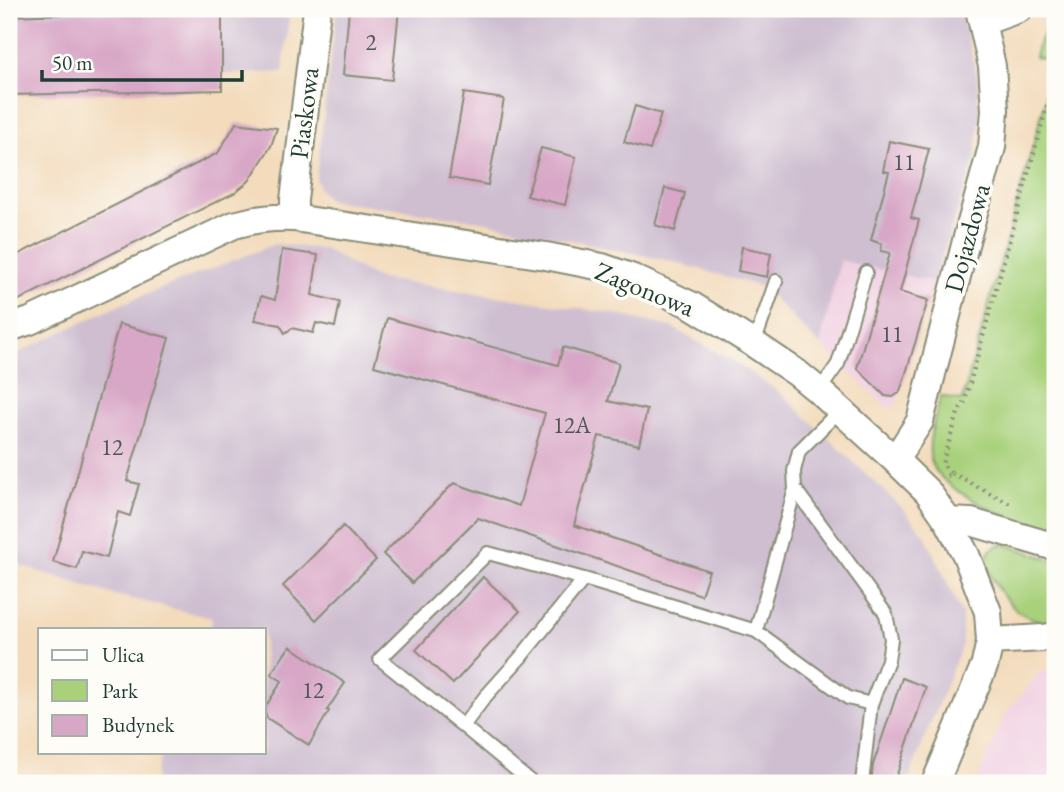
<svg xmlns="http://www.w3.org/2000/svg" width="1064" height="792" font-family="'EB Garamond',serif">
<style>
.built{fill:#f1d0e2}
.industrial{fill:#cebed0}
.green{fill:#a9d17b;stroke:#648758;stroke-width:2}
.building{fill:#d8a6c6}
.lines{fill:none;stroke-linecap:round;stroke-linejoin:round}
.service-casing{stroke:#898c78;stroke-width:16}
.minor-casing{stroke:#898c78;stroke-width:30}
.path{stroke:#898c78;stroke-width:4.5;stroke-dasharray:2 5;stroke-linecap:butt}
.service{stroke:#fff;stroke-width:12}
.minor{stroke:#fff;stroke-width:26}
.labels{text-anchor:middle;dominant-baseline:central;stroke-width:7;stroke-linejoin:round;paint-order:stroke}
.number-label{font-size:23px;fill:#4d5758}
.street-label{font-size:26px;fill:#1f3d34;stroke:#fdfcf7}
</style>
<rect width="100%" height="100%" fill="#fdfcf7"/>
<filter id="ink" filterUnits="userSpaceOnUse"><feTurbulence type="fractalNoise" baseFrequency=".0143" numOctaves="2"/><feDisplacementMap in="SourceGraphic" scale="14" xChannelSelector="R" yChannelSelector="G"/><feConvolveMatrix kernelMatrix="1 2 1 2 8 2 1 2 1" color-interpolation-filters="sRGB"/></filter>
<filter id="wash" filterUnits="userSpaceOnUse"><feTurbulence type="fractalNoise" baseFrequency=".00686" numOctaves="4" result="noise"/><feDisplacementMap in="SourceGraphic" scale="28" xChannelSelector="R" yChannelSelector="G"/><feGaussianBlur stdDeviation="1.57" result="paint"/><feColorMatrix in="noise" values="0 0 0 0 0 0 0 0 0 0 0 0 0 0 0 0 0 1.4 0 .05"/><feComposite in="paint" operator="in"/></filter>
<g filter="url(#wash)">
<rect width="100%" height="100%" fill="#f3dbbc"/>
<path class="built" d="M839,259L933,282L896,406L887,407L820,345Z
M1055,669V783H976L1005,715L1040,671Z"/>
<path class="industrial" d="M9,9H290L283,72L9,82Z
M337,9H961L977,77L980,121L975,159L933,282L840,260L820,345L762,287L670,261L481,221L329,200L320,191L316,179Z
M275,244L324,249L376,278L610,313L671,327L733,361L782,394L902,508L925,535L962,614V645L907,783H157L156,772L163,752H264V629H211L212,618L111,594L9,562V355L20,352L114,307Z"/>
<path class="green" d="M1055,22V62L1035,57C1039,42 1042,31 1055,22Z
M1055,66V534C1025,525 939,493 931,461C926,441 936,416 941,396L962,401Z
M1004,544L1055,561V624C1042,622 1030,619 1019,612C1003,600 965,550 1004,544Z"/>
<g id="blocks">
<path class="building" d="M222,9V90L9,95V16Z
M349,9H399L392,80L343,75Z
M464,93L504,99L488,185L449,178Z
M635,106L661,114L650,150L624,142Z
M236,123L277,128L271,146L249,181L234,193L9,305V259L218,153Z
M889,141L929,149L911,218L919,220L900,292L928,300L903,383L899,393L893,397L885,396L857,368L890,253L881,251L882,244L871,240L889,172L883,171Z
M541,148L576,157L565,205L527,196Z
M665,188L685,193L675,231L655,225Z
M742,247L771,253L767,277L738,271Z
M282,250L318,255L312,295L340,302L335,327L316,323L313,333L292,328L285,333L280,325L255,320L261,296L275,300Z
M387,318L558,365L563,347L619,363L608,401L647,410L639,445L599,436L574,525L709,571L701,595L478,518L412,583L383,554L454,483L519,506L545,413L374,366Z
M119,324L169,338L127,481L139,484L130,516L118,512L107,558L82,551L77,569L53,562Z
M343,526L376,560L316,620L283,586Z
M483,577L520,611L453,684L416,650Z
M290,646L345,683L327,710L329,711L309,745L267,718L264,709L282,681L271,674Z
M902,678L926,687L894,783H871L873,765Z"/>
</g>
</g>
<g filter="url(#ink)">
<use href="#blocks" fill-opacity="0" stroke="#898c78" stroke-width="2"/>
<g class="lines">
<defs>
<path id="service" d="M754,344L776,281
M819,391L838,364L866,272
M795,489L886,614L891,639L888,660L871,704L862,783
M756,631L795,489L794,471L799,451L840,410
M463,726L380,659L488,553L584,579
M532,783L463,726L485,697L520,658L584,579L756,631L848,698L871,704"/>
<path id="minor" d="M983,22L1019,9
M294,218V200L317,9
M9,328L30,321L234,225C254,219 273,217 294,218L546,256L602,267L633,278L691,305L754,344L797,373L819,391L895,460L928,492L948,521L966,555L988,612L990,641L985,664L935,783
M895,460L920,421L966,241L992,147L995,110L992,66L979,9
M948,521L971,522L1055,547
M990,641L1043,638L1055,636"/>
</defs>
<use href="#service" class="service-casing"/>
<use href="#minor" class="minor-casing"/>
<path class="path" d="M952,473L1010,504
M947,476L952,473L942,464L959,410L964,404L1055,77"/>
<use href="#service" class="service"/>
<use href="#minor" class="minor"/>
</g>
</g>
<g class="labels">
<g class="number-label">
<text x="371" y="42">2</text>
<text x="904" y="162">11</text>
<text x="892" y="334">11</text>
<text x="572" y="425">12A</text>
<text x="112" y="447">12</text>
<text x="313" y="690">12</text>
</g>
<g class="street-label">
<text transform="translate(304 113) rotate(-83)">Piaskowa</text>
<text transform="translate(967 238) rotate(-75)">Dojazdowa</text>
<text transform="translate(645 289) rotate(22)">Zagonowa</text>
</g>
</g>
<rect width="1064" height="792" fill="none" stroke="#fdfcf7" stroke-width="35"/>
<rect x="38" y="628" width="228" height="126" fill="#fdfcf7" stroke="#a4b0a9" stroke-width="2"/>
<rect x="52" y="650" width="35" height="10" fill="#ffffff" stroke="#a4b0a9" stroke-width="2"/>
<text x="102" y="662" font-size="21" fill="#1f3d34">Ulica</text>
<rect x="52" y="680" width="35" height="21" fill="#a9d17b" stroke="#a4b0a9" stroke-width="2"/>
<text x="102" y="698" font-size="21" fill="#1f3d34">Park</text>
<rect x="52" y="715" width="35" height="21" fill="#d8a6c6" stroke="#a4b0a9" stroke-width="2"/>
<text x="102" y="732" font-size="21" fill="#1f3d34">Budynek</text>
<path d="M42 70v10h200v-10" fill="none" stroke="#1f3d34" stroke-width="3.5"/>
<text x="52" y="70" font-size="21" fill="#1f3d34" stroke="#fdfcf7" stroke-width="5" paint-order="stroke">50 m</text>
</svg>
